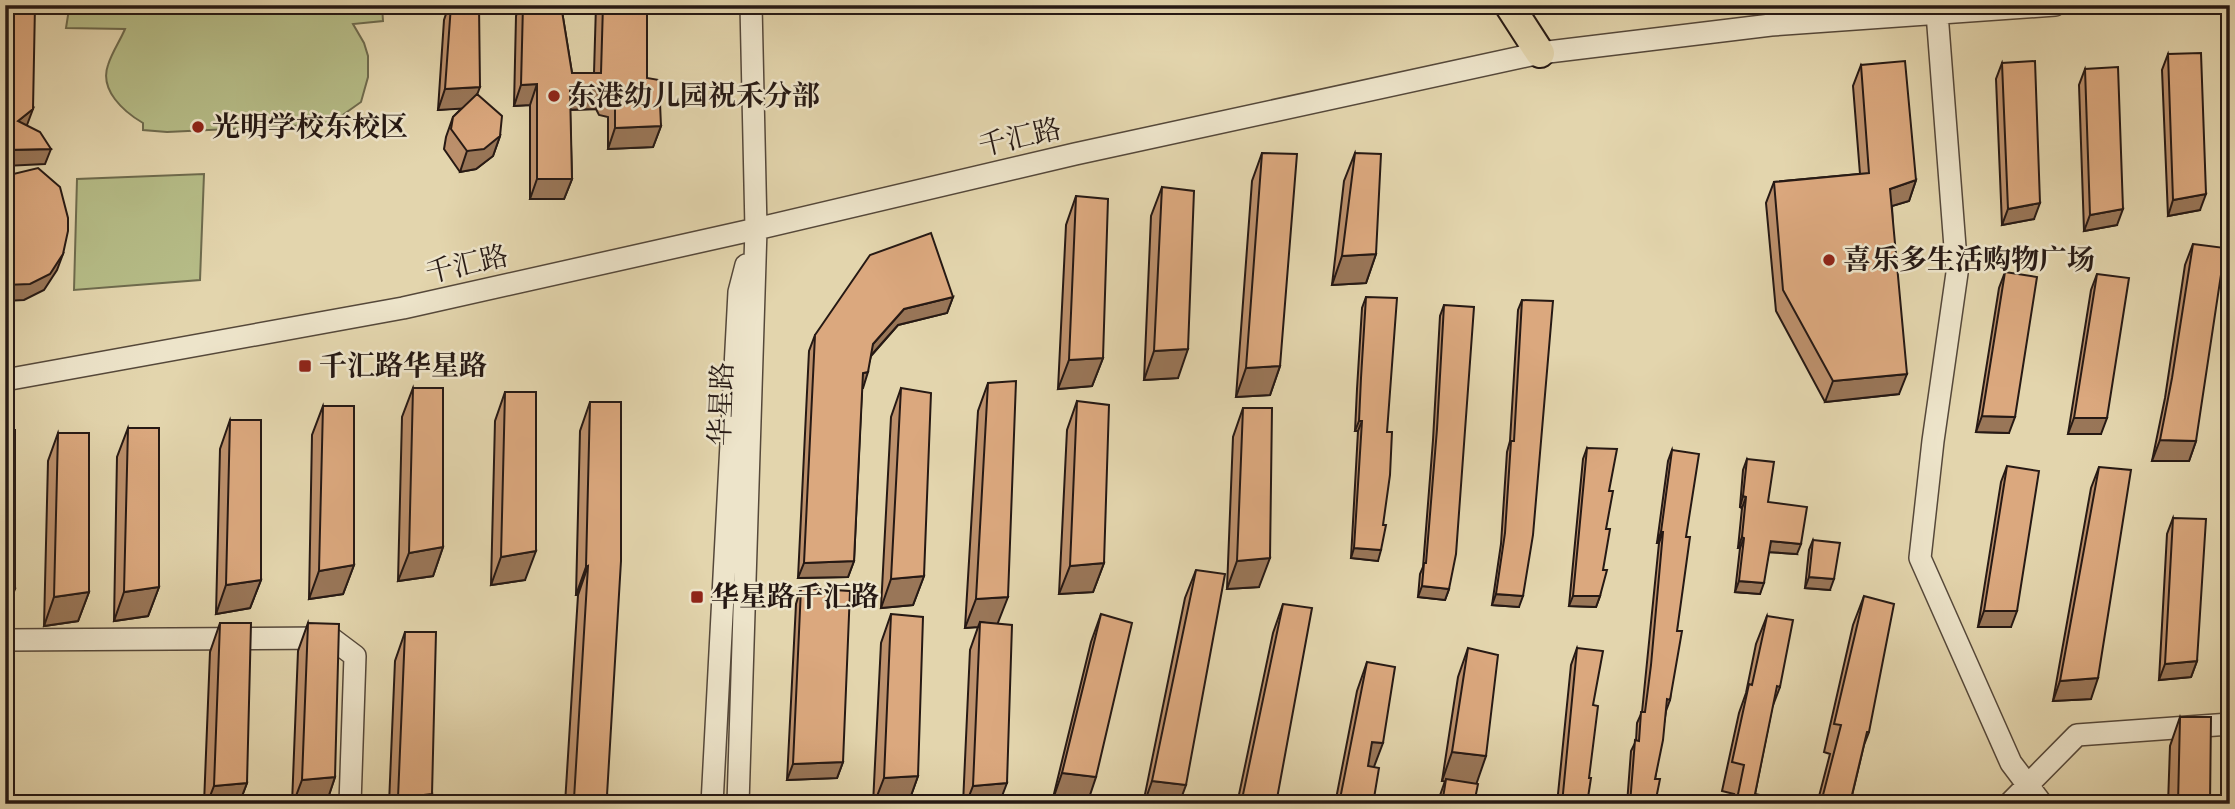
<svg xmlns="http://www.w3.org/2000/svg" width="2235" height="809" font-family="'IM FELL DW Pica','Noto Serif SC',serif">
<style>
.green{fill:#b6bd88;stroke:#6e6b4e;stroke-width:2}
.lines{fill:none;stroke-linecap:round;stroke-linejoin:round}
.minor-casing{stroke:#55483a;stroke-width:24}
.major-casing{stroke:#261914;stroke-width:32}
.minor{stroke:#ede4ca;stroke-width:21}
.major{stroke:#e3d5ad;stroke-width:28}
.wall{fill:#bc906c;stroke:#261914;stroke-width:2}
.shaded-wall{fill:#997658;stroke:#261914;stroke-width:2}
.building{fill:#dba87e;stroke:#261914;stroke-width:2}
.poi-dot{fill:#8f2418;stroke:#ede4ca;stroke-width:2.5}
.labels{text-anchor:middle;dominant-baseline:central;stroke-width:5;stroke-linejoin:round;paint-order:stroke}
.poi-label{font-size:28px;font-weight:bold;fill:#261914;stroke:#ede4ca;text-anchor:start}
.street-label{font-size:28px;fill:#261914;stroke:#ede4ca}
</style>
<rect width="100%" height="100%" fill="#e3d5ad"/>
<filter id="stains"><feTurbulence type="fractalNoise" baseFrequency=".00286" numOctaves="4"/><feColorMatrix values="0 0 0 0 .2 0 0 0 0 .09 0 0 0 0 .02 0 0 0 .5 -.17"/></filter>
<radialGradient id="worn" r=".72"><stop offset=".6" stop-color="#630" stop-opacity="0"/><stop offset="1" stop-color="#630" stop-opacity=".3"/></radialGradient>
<path class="green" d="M382,5L383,21L353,24L364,43L368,56V77L361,102L330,124L167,132L143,130V123C124,112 99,90 108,65C112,52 120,41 125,29L66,28L69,9Z
M204,174L200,280L74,290L77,179Z"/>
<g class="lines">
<defs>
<path id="minor" d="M1937,13L1957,273L1933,441L1920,558L2011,763L2042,804
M5,380L403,308L756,229L1075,154L1540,53L1771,25L2055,5
M5,640L331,638L355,656L350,804
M712,804L739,292L746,265
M738,804L756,229L751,5
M2009,804L2077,735L2230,724"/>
<path id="major" d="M1509,5L1540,53"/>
</defs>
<use href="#minor" class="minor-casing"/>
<use href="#major" class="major-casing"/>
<use href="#minor" class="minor"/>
<use href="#major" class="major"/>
</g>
<path class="wall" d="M449,5H479L477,94L500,136L493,156L476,169L460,172L444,149L446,137L453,117L462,108L438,110L444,20Z
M520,5H561L572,73H594L596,5H647V78L661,126L653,147L608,149V117L599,115L596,109L570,110L572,179L564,199H530V105L514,106L516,16Z
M2168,54L2200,210L2168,216L2162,70Z
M2002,63L2034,219L2002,225L1996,79Z
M1861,65L1916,180L1909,201L1892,206L1899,394L1825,402L1776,311L1766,203L1774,182L1860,174L1853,86Z
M2085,69L2117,225L2084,231L2079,85Z
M1262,153L1280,366L1270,395L1236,397L1252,181Z
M1355,153L1376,254L1366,283L1332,285L1344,181Z
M1162,187L1178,378L1144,380L1151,216Z
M1076,196L1103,358L1092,386L1058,389L1066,225Z
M2193,244L2196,441L2189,461H2152L2165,398L2185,265Z
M2005,272L2009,433L1976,432L1999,288Z
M2097,274L2101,434H2068L2091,290Z
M953,297L947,313L898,325L871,356L862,388L854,561L848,577L798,578L809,351L815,335Z
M1366,297L1378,561L1351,558L1358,431H1355L1357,389L1362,308Z
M1522,300L1519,607L1492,605L1501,544L1507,452L1510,441L1518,310Z
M1444,305L1449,589L1445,600L1418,597L1420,574L1423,567L1433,440L1440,316Z
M988,383L998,623L999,804H963L970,650L978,627L965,628L978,411Z
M413,388L443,547L433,576L398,581L402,417Z
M901,388L924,576L913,605L881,608L891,417Z
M505,392L525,580L491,585L495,421Z
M1077,401L1104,563L1093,592L1059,594L1067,430Z
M590,402L607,795L604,804H565L578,595H576L580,431Z
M323,406L354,565L343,594L309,599L312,435Z
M1243,408L1259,587L1227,589L1233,437Z
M230,420L261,580L250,608L216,614L220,449Z
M128,428L159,587L148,616L114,621L117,457Z
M58,433L89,592L78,621L44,626L48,461Z
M1587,448L1609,491L1600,596L1596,607L1569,606L1583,459Z
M1672,450L1686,537L1670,700L1666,711L1655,779V804H1627L1631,751L1636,741L1637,723L1642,712L1659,543H1657L1668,461Z
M1747,459L1768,502L1797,554L1769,552L1760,594L1735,592L1740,548H1738L1742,508L1740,507L1743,470Z
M2007,466L2011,627H1978L2001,482Z
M2099,467L2091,699L2053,701L2091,488Z
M2173,518L2197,661L2191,677L2159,680L2167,534Z
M1813,540L1830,590L1805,588L1809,550Z
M1196,570L1179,804H1143L1185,598Z
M801,588L843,762L837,778L787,780L796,604Z
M1864,596L1869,732L1864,745L1850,804H1817L1830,754L1824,752L1853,625Z
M1283,604L1276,804H1237L1273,633Z
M891,614L918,776L908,804H873L881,643Z
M1101,614L1087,804H1066L1052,802L1091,642Z
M1767,616L1780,687L1772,708L1755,794L1764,804H1731L1734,794L1722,791L1739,713L1746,693L1756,644Z
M220,623L247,783L239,804H204L210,652Z
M308,623L335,777L326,804H292L298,651Z
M405,632L432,794L428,804H389L395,661Z
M1468,648L1476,784L1474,804H1437L1445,781H1442L1458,677Z
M1577,648L1593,705L1587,804H1557L1571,665Z
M1367,662L1374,767L1373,804H1335L1357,691Z
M2180,717L2210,804H2168L2170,746Z"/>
<path class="shaded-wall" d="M537,84L530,105L514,106L521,85Z
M480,87L472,108L438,110L445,89Z
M604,88L596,109L562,110L570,90Z
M33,109L27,125L12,137L18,121Z
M661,126L653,147L608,149L615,128Z
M500,136L493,156L476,169L460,172L467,151Z
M51,149L45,164L5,166V150Z
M537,179H572L564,199H530Z
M1916,180L1909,201L1882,209L1890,189Z
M2206,194L2200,210L2168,216L2173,200Z
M2040,203L2034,219L2002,225L2008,209Z
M2123,209L2117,225L2084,231L2090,215Z
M63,254L57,270L44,290L24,300L5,301V285Z
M1376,254L1366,283L1332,285L1342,256Z
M953,297L947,313L898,325L867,360L873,344L904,309Z
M1188,349L1178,378L1144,380L1154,351Z
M1103,358L1092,386L1058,389L1069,360Z
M1280,366L1270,395L1236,397L1246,368Z
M868,372L863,388L857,389L863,373Z
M1907,374L1899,394L1825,402L1833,381Z
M1982,416L2015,417L2009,433L1976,432Z
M2074,418H2107L2101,434H2068Z
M1359,421H1362L1358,431H1355Z
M2160,440L2196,441L2189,461H2152Z
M1743,496L1746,497L1742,508L1740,507Z
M1661,532H1663L1659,543H1657Z
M1742,537L1744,538L1740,548H1738Z
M1771,541L1801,544L1797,554L1767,552Z
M443,547L433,576L398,581L409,553Z
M1354,548L1381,550L1378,561L1351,558Z
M536,551L525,580L491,585L501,557Z
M1270,558L1259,587L1227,589L1237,561Z
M854,561L848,577L798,578L804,563Z
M1104,563L1093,592L1059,594L1070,566Z
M354,565L343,594L309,599L319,571Z
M588,566L578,595H576L586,567Z
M924,576L913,605L881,608L891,579Z
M1809,577L1834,579L1830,590L1805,588Z
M261,580L250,608L216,614L226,585Z
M1739,581L1764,583L1760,594L1735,592Z
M1422,586L1449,589L1445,600L1418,597Z
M159,587L148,616L114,621L124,592Z
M15,589L5,617V591Z
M89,592L78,621L44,626L54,597Z
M1496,594L1523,596L1519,607L1492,605Z
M1573,596H1600L1596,607L1569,606Z
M1008,597L997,625L980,622L978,627L965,628L976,599Z
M1984,611H2017L2011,627H1978Z
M2197,661L2191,677L2159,680L2165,664Z
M2098,678L2091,699L2053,701L2060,681Z
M1372,742L1383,743L1372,772L1361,771Z
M1452,752L1486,756L1476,785L1442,781Z
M843,762L837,778L787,780L793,764Z
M1062,773L1096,777L1087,804H1066L1052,802Z
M918,776L908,804H874L884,778Z
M335,777L326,804H293L302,780Z
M1152,781L1186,785L1179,804H1144Z
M247,783L239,804H207L214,786Z
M1007,783L999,804H966L973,786Z
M432,794L428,804H396L398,798Z
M607,795L604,804H572L574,799Z"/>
<path class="building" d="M5,5H35L33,109L18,121L40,132L51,149L5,150Z
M451,5H479L480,87L445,89Z
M523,5H561L572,73H601L603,5H647V78L659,80L661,126L615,128V96L607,94L604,88L570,90L572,179H537V84L521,85Z
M2201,53L2206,194L2173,200L2168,54Z
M1905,61L1916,180L1890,189L1907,374L1833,381L1783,290L1774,182L1869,173L1861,65Z
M2035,61L2040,203L2008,209L2002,63Z
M2118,67L2123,209L2090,215L2085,69Z
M477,94L502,116L500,136L484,149L467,151L451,129L453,117Z
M1262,153L1297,154L1280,366L1246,368Z
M1355,153L1381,154L1376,254L1342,256Z
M38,168L60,187L68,218V231L63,254L50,274L30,284L5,285V176Z
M1162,187L1194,191L1188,349L1154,351Z
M1076,196L1108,199L1103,358L1069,360Z
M931,233L953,297L904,309L873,344L868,372L863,373L854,561L804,563L815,335L870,255Z
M2193,244L2225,248L2196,441L2160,440L2172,378Z
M2005,272L2037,277L2015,417L1982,416Z
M2097,274L2129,278L2107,418H2074Z
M1366,297L1397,298L1387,432H1392L1390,475L1383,525H1386L1381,550L1354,548L1362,421H1359L1361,378Z
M1522,300L1553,301L1533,535L1523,596L1496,594L1505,533L1511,441H1514Z
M1444,305L1474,307L1456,554L1449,589L1422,586L1424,563H1426L1437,429Z
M1016,381L1008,597L976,599L988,383Z
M413,388H443V547L409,553Z
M901,388L931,393L924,576L891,579Z
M505,392H536V551L501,557Z
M1077,401L1109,405L1104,563L1070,566Z
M590,402H621V561L607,795L574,799L588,566L586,567Z
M323,406H354V565L319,571Z
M1243,408H1272L1270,558L1237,561Z
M230,420H261V580L226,585Z
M128,428H159V587L124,592Z
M5,430H15V589L5,591Z
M58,433H89V592L54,597Z
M1587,448L1617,449L1609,491H1613L1606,529H1610L1603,570H1607L1600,596H1573Z
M1672,450L1699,454L1686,537H1690L1677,631H1682L1670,700L1667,699L1663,740L1655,779H1660L1655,804H1630L1635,740L1639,741L1641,712H1645L1651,665L1663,532H1661Z
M1747,459L1774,462L1768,502L1807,507L1801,544L1771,541L1764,583L1739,581L1744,538L1742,537L1746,497L1743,496Z
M2007,466L2039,471L2017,611H1984Z
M2099,467L2131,470L2098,678L2060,681Z
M2173,518L2206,519L2197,661L2165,664Z
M1813,540L1840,543L1834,579L1809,577Z
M1196,570L1225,574L1186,785L1152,781Z
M801,588L850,591L843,762L793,764Z
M1864,596L1894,604L1869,732H1867L1851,799L1823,795L1841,725L1834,724Z
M1283,604L1312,608L1276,804H1241Z
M891,614L923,617L918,776L884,778Z
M1101,614L1132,623L1096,777L1062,773Z
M1767,616L1793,620L1780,687L1777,686L1755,794L1765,796L1764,804H1736L1744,765L1732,762L1749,684L1752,685Z
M980,622L1012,625L1007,783L973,786Z
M220,623H251L247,783L214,786Z
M308,623L339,624L335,777L302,780Z
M405,632H436L432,794L398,798Z
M1468,648L1498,655L1486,756L1452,752Z
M1577,648L1603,651L1593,705L1598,706L1589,778H1591L1587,804H1562Z
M1367,662L1395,667L1383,743L1372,742L1368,766L1379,768L1373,804H1339Z
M2180,717H2211L2210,804H2178Z
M1446,779L1478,784L1474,804H1442Z"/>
<g class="poi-dot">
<circle cx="554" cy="96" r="7"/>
<circle cx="198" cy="127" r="7"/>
<circle cx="1829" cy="260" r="7"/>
<rect x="298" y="359" width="14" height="14" rx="3.5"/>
<rect x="690" y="590" width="14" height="14" rx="3.5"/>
</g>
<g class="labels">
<g class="poi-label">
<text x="568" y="96">东港幼儿园祝禾分部</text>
<text x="212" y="127">光明学校东校区</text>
<text x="1843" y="260">喜乐多生活购物广场</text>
<text x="319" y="366">千汇路华星路</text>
<text x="711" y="597">华星路千汇路</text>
</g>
<g class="street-label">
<text transform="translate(1020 138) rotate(-13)">千汇路</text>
<text transform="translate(467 265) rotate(-13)">千汇路</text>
<text transform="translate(722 404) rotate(-88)">华星路</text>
</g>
</g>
<rect width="2235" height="809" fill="none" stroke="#e3d5ad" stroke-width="28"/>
<rect x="7" y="7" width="2221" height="795" fill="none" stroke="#261914" stroke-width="3.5"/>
<rect x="14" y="14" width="2207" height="781" fill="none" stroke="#261914" stroke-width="2"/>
<rect width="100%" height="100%" filter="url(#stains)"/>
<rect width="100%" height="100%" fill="url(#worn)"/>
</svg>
